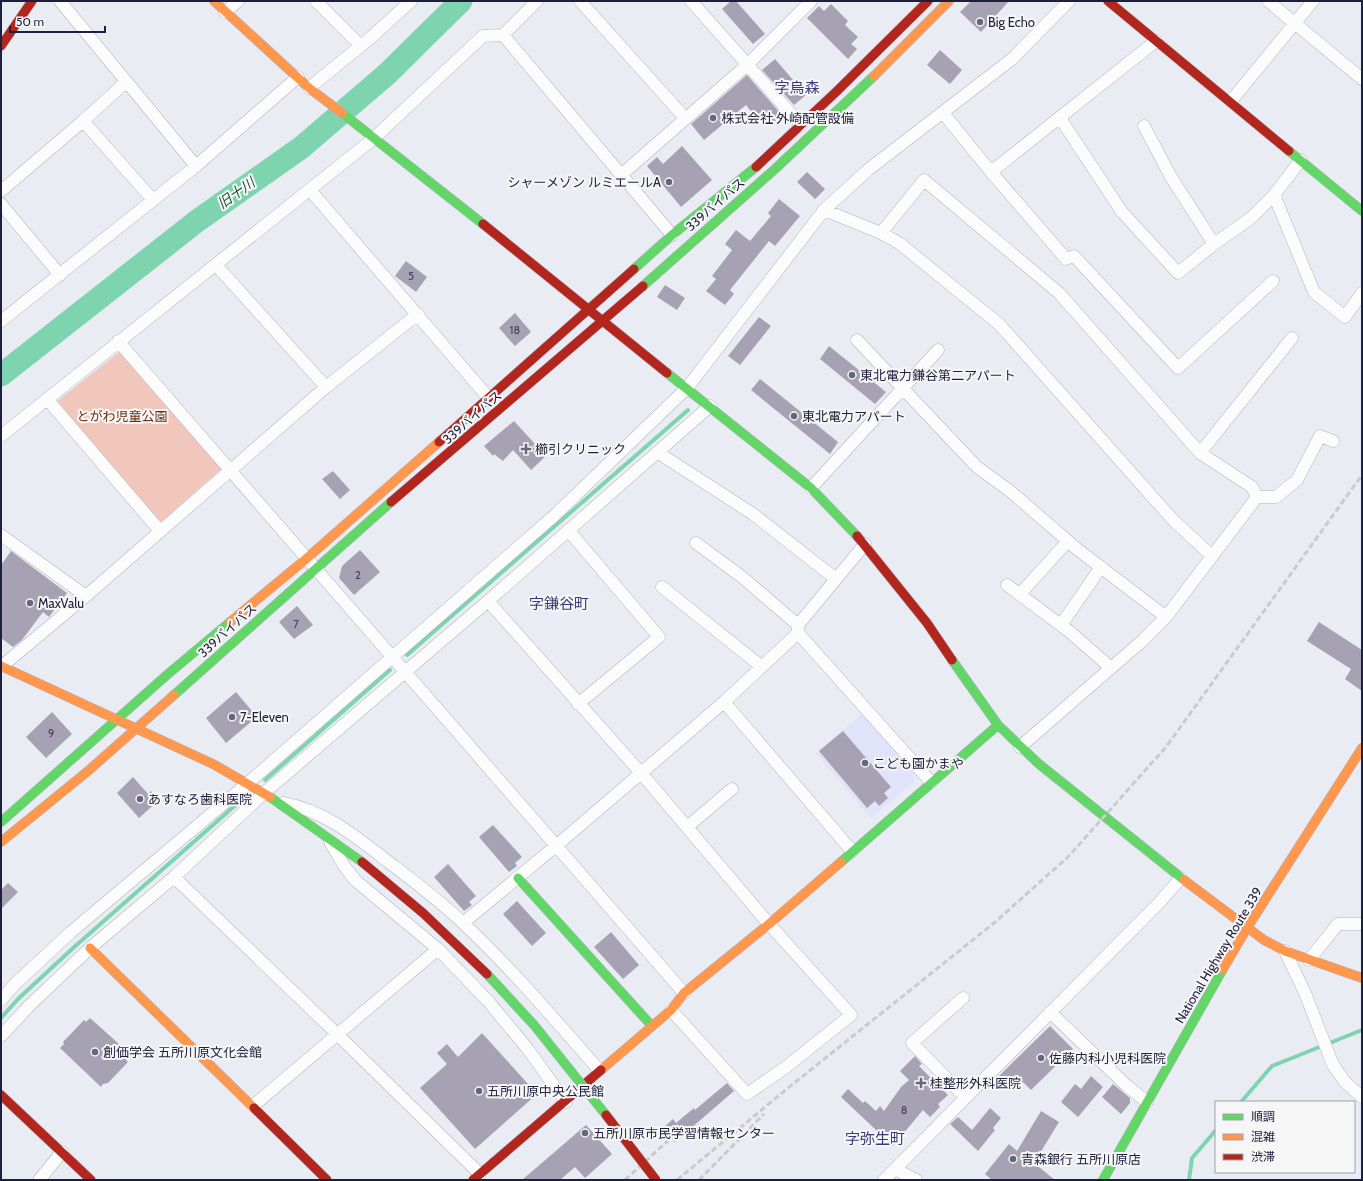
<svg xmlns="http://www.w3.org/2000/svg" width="1363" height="1181" font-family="Cabin,'Noto Sans JP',sans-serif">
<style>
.built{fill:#e0e3fa}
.green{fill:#f2c7bb}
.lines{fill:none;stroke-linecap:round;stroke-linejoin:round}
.stream{stroke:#7dd4af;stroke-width:4}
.river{stroke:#7dd4af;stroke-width:23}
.building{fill:#a7a2b3}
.street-casing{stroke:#b1b2c4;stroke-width:13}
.fast-casing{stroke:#b1b2c4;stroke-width:10}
.slow-casing{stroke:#b1b2c4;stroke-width:10}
.jam-casing{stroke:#b1b2c4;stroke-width:10}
.street{stroke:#fcfcfd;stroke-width:12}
.fast{stroke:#63d668;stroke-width:9}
.slow{stroke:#ff974d;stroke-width:9}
.jam{stroke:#b3261e;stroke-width:9}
.rail{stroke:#cacbcf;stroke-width:3;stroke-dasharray:6 3;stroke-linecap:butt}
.fast-bridge-casing{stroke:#b1b2c4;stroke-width:10;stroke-linecap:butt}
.jam-bridge-casing{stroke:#b1b2c4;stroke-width:10;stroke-linecap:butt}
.fast-bridge{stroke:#63d668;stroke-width:9}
.jam-bridge{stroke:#b3261e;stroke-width:9}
.poi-dot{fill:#65677c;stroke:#f6f6f6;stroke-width:1.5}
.labels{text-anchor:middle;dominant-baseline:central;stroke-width:4;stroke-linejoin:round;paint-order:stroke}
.number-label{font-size:11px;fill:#40405a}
.poi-label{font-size:13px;fill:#1e1f3c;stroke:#f6f6f6;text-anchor:start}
.street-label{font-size:13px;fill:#1e1f3c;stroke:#f6f6f6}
.park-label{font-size:13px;fill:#6e2c12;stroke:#f6f6f6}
.water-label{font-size:14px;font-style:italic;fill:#1f513a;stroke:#f6f6f6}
.quarter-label{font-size:15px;fill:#3a387a;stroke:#f6f6f6}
</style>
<rect width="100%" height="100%" fill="#eaecf4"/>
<path class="built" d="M863,713L914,774V782L871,818L816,753Z"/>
<path class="green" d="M119,352L221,469L161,522L56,402Z"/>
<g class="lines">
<path class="stream" d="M407,655L688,410
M265,780L390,670
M1,1018L18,999L72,949L247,795
M1241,1102L1272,1066L1362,1030
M1189,1180L1192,1158L1216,1130"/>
<path class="river" d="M1,375L197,221L302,147L387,74L461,1"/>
</g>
<path class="building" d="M731,1H736L765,34L753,44L722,9Z
M971,1H1009L981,32L960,12Z
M831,4L848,21L845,25L858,37L851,44L857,49L848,59L807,18L819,6L824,11Z
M940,50L962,70L950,84L927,65Z
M775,59L806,95L794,105L762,70Z
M747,75L782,115L773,123L770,120L767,123L757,112L754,115L746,105L704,140L691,124Z
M682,146L712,180L681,207L647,166L657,157L663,164Z
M807,172L825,189L815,199L797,182Z
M779,199L800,216L775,246L769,241L730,290L734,294L725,305L706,291L716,279L712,276L732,250L725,244L736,230L750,241L771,216L768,213Z
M406,261L427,277L416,292L395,276Z
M665,285L685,298L677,310L657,297Z
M515,313L531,332L515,346L499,328Z
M759,317L771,326L740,365L728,356Z
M829,346L886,392L875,404L820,359Z
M760,379L838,442L830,454L751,390Z
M514,421L546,456L531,470L513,450L503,461L494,454L493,456L484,446Z
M333,471L350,490L340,499L322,479Z
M360,550L380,572L354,595L339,578L342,566Z
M11,551L67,593L49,617L43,612L22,640L13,647L1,638V565Z
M297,606L313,625L294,639L279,622Z
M1319,622L1362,650V691L1345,679L1351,669L1307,641Z
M236,692L257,717L226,743L206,718Z
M52,712L72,734L46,758L26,737Z
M843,731L891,787L884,793L888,798L879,806L875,801L867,808L819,751Z
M133,777L148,794L151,791L159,800L139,818L117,793Z
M493,825L522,857L515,863L517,866L509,872L479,837Z
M448,864L476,896L469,902L472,905L464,911L434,877Z
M8,883L18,892L1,909V890Z
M517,901L546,933L532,946L503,914Z
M611,932L639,965L623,979L594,947Z
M90,1018L119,1044L120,1047L129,1056L126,1060L128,1062L108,1083L103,1084L101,1087L60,1048L64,1044L63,1042L84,1020L86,1022Z
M1050,1026L1073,1049L1031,1090L1023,1082L1014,1091L999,1076Z
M482,1033L537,1094L475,1149L420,1088L447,1064L437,1053L447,1044L458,1057Z
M915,1056L922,1064L919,1066L948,1095L938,1104L940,1107L930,1117L923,1110L893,1146L841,1097L848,1089L863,1103L865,1101L876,1111L880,1106L884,1111L901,1087L909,1080L900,1071Z
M1091,1076L1103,1087L1078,1117L1061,1102L1075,1084L1081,1089Z
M727,1083L734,1091L675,1142L663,1128L673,1119L676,1123L694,1108L695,1110Z
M1113,1084L1130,1098V1103L1121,1114L1102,1097Z
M990,1108L1001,1118L993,1128L995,1130L978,1151L950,1124L958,1117L972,1130Z
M1041,1111L1059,1122L1034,1163L1055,1180H992L985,1174L1009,1144L1017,1151Z
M586,1125L612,1154L585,1178L575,1167L560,1180H522Z"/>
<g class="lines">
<defs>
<path id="street" d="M60,1L196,166
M316,1L361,46
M537,1L503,35L672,235
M580,1L685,118
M691,1L801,125
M1268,1L1362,79
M225,12L238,1
M309,88L368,40L411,1
M1231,101L1313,1
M943,113L991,172L1156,41
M1060,118L1122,212L1178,273L1214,244L1251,218L1274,195L1301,160
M83,121L153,200
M1144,126L1171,177L1214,244
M991,172L1066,259L1074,256L1178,368L1273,281
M621,175L746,66L811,1
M310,190L493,403
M1,191L83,121L125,83
M1274,195L1314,292L1345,317L1362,293
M1,204L60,275
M824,210L881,233L899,243L999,324L1173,520L1212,556
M881,233L924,180L1059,293L1200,453L1252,487L1257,497L1166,617L1142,641L1020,747
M216,265L326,387
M1,321L196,166L298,77
M857,340L977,467L1010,491L1077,549L1166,617
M118,341L684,993
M47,399L160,531
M1,436L373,139L483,36L503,35
M657,452L753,514L836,579
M1200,453L1292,338
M811,488L938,350
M1257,497H1276L1297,480L1320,436L1333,441
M568,530L659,637L578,704
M1,535L86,596
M696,543L742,577L798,625
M865,544L798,625V633L931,782
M1007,585L1070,632L1111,668
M662,587L761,666
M1020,594L1068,541
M488,601L641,773L769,924L851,1015L786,1067L747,1094L671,1010
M1061,625L1101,567
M1,667L86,596L326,387L418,314
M724,702L852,851
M283,803C323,810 355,836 386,860C412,880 439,900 463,923C512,969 555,1020 599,1070
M687,827L732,789
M330,842L344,866L356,881L438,949L488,1001L527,1048L566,1102
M174,877L337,1034L480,1174
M463,923L557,845L724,702L798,633
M1285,951L1305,993L1333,1065L1345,1082L1362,1097
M1309,960L1338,924H1362
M963,998L912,1043L965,1097
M1,1000L15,984L71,932L248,783L555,515L687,388L824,210L869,169L1012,59L1069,1
M1050,1012L1127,1086L1147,1102
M1,1036L30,1005L90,948L174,877L264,793L488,601L710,406
M253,1106L438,949
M895,1169L916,1180
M39,1180L62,1152
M884,1180L1157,905L1181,878"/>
<path id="fast" d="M342,113L483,224
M1289,151L1362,211
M634,269L672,235L756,167
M643,286L775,169L874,76
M667,373L811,488L857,536
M952,660L998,725L1039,764L1184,880
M174,695L391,502
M270,797L362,862
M1,822L168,674L230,622
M841,862L998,725
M518,878L651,1025
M1103,1180L1223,969"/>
<path id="slow" d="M214,1L309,88L342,113
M874,76L949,1
M230,622L306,559L439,442
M1,666L213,764L270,797
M1,842L88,771L174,695
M1184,880L1264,940L1285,951L1362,978
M90,948L254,1108
M1223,969L1247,928L1362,748
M601,1070L671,1010L684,993L769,924L841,862"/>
<path id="jam" d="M1108,1L1289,151
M1,46L32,1
M756,167L837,91L928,1
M483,224L667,373
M439,442L634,269
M391,502L643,286
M857,536L927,623L952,660
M1,1095L91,1180
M254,1108L327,1180
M473,1180L601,1070"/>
</defs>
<use href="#street" class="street-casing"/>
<use href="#fast" class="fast-casing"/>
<use href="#slow" class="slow-casing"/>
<use href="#jam" class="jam-casing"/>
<use href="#street" class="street"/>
<use href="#fast" class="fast"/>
<use href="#slow" class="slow"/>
<use href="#jam" class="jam"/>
<path class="rail" d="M625,1180L671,1138
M677,1180L788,1088L994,923L1068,857L1166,747L1362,475
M699,1180L764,1114"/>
<defs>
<path id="fast-bridge" d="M487,974L534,1025L606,1115"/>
<path id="jam-bridge" d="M362,862L423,913L487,974
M606,1115L656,1180"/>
</defs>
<use href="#fast-bridge" class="fast-bridge-casing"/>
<use href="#jam-bridge" class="jam-bridge-casing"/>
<use href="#fast-bridge" class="fast-bridge"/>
<use href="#jam-bridge" class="jam-bridge"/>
</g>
<g class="poi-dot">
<circle cx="980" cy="22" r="4"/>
<circle cx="713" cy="118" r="4"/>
<circle cx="669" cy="182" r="4"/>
<circle cx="852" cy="375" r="4"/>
<circle cx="794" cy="416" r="4"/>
<path d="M524 443h4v4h4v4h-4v4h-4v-4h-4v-4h4z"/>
<circle cx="30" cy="603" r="4"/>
<circle cx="232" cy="717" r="4"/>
<circle cx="865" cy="763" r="4"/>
<circle cx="140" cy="799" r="4"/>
<circle cx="95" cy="1052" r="4"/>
<circle cx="1041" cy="1058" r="4"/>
<path d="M919 1077h4v4h4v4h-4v4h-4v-4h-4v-4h4z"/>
<circle cx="479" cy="1091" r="4"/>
<circle cx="585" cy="1133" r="4"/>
<circle cx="1013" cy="1159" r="4"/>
</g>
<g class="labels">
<g class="number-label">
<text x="411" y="276">5</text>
<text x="515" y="330">18</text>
<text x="358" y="575">2</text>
<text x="296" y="624">7</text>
<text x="51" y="733">9</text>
<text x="904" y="1110">8</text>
</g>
<g class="poi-label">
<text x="988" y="22">Big Echo</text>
<text x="721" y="118">株式会社 外崎配管設備</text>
<text x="661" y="182" text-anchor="end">シャーメゾン ルミエールA</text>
<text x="860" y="375">東北電力鎌谷第二アパート</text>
<text x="802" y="416">東北電力アパート</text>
<text x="535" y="449">櫛引クリニック</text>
<text x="38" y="603">MaxValu</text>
<text x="240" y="717">7-Eleven</text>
<text x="873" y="763">こども園かまや</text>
<text x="148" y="799">あすなろ歯科医院</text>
<text x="103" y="1052">創価学会 五所川原文化会館</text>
<text x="1049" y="1058">佐藤内科小児科医院</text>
<text x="930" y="1083">桂整形外科医院</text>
<text x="487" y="1091">五所川原中央公民館</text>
<text x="593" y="1133">五所川原市民学習情報センター</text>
<text x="1021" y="1159">青森銀行 五所川原店</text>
</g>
<g class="street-label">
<text transform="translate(715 204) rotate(-41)">339バイパス</text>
<text transform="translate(472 417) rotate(-41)">339バイパス</text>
<text transform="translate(227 630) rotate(-42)">339バイパス</text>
<text transform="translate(1218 955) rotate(-59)">National Highway Route 339</text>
</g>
<g class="park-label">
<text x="122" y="416">とがわ児童公園</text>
</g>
<g class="water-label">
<text transform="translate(236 193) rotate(-35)">旧十川</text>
</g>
<g class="quarter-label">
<text x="797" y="88">字烏森</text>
<text x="559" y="604">字鎌谷町</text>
<text x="875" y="1139">字弥生町</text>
</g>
</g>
<rect width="1363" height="1181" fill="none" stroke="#1e1f3c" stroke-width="4"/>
<rect x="1215" y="1101" width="140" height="72" fill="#f6f6f6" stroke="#a0a0ac"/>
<rect x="1223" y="1114" width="20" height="6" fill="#63d668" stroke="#a0a0ac"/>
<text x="1251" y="1121" font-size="12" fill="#1e1f3c">順調</text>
<rect x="1223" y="1134" width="20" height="6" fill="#ff974d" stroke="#a0a0ac"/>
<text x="1251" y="1141" font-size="12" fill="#1e1f3c">混雑</text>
<rect x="1223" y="1154" width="20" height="6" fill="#b3261e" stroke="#a0a0ac"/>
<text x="1251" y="1161" font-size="12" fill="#1e1f3c">渋滞</text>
<path d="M10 26v6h95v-6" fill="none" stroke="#1e1f3c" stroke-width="2"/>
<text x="16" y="26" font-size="12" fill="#1e1f3c" stroke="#f6f6f6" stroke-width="3" paint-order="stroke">50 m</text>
</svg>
